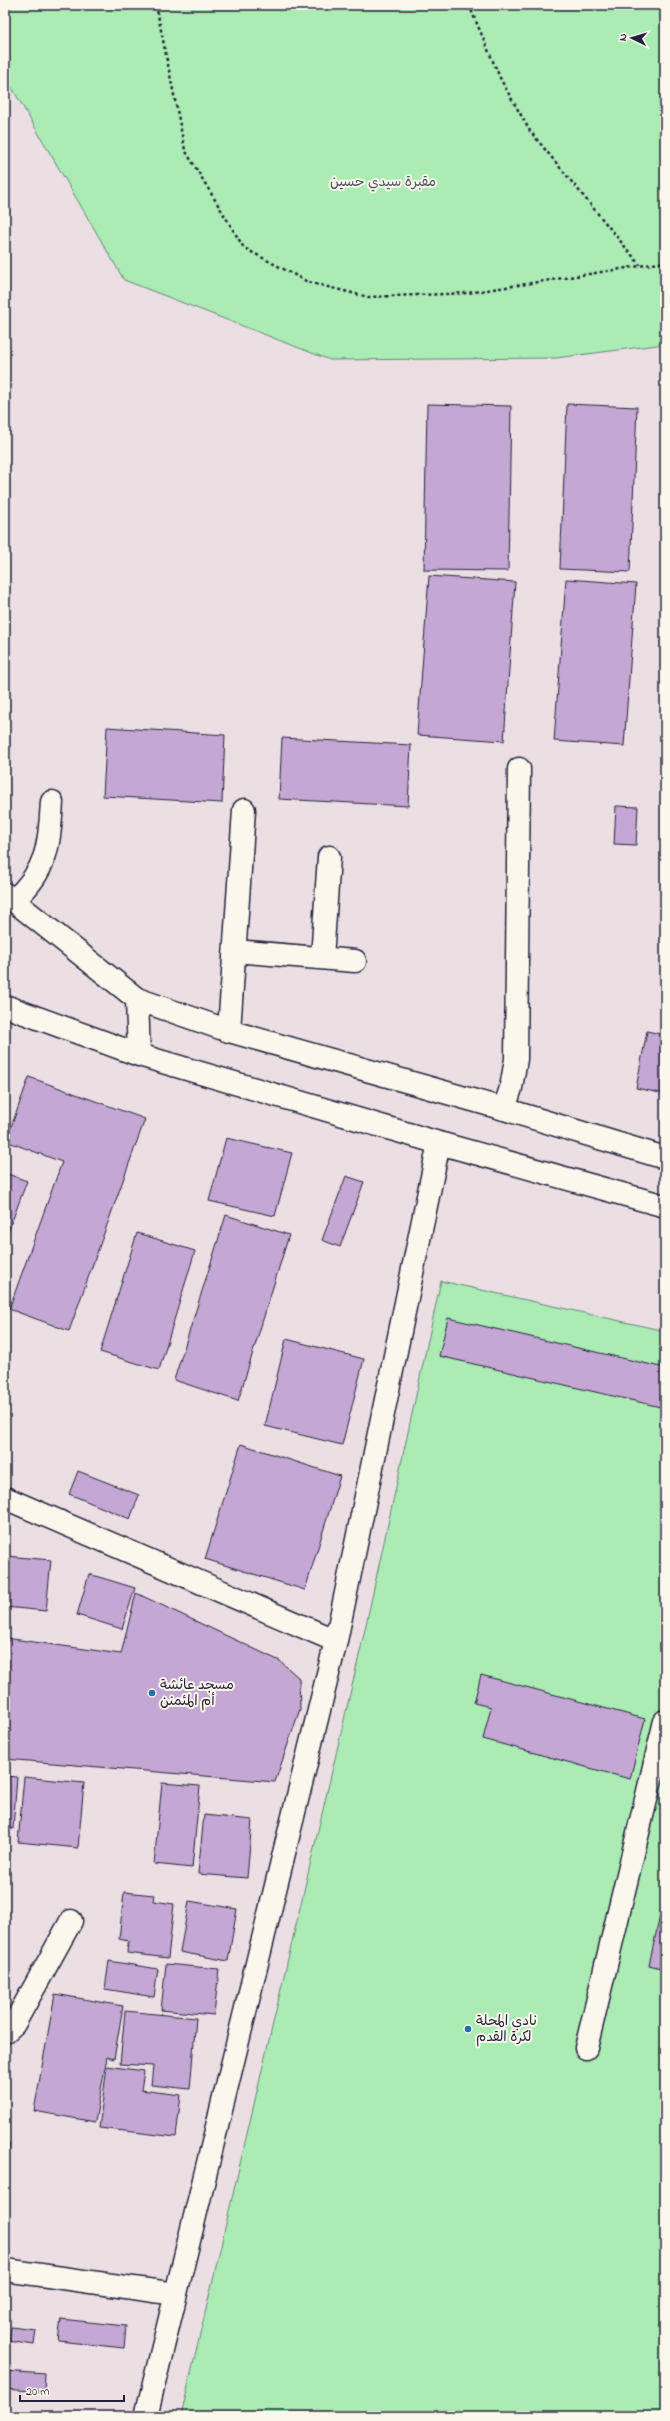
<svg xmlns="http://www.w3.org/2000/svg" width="670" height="2421" font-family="'Indie Flower','Playpen Sans Arabic',sans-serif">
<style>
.green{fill:#abebb4;stroke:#668678}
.building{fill:#c5a7d3;stroke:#22223b}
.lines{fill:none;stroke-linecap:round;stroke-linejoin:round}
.minor-casing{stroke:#22223b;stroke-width:25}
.path{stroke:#22223b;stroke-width:2.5;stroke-dasharray:3 3;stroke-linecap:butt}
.minor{stroke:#fbf7ec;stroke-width:22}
.poi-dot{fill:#1f6fb2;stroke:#fbf7ec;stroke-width:1.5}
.labels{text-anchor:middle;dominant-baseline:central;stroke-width:4;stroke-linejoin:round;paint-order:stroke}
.park-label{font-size:14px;fill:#445459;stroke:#fbf7ec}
.poi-label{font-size:14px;fill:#22223b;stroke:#fbf7ec;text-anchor:start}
</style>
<rect width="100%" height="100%" fill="#ebdfe4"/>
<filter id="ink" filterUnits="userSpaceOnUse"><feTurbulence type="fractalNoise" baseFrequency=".025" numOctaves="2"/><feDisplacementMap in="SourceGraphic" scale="8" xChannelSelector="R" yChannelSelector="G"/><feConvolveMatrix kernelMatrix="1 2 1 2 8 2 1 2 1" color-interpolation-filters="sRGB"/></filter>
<g filter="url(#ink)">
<path class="green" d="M5,5H665V344L556,358L330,360L124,280L5,76Z
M441,1281L665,1331V2416H181L362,1643Z"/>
<path class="building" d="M427,404L511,406L508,571L424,570Z
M567,404L637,407L630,572L560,569Z
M429,576L515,582L504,741L417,735Z
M566,579L636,584L624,746L554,741Z
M107,727L225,735L222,803L103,796Z
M282,738L411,745L408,806L279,799Z
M616,806L638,807L636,845L614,844Z
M647,1031L665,1035V1094L636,1088Z
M29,1077L145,1119L69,1331L9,1309L62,1162L6,1141Z
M226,1138L292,1153L275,1216L209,1201Z
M5,1173L27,1181L5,1240Z
M346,1176L364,1182L340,1247L322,1240Z
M226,1215L289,1235L238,1401L174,1380Z
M137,1233L195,1251L159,1370L100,1352Z
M448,1318L665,1368V1408L439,1356Z
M286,1339L364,1359L342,1445L265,1426Z
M241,1444L340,1476L305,1590L205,1559Z
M78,1471L139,1495L130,1519L69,1494Z
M6,1556L51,1560L46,1611L5,1607Z
M89,1574L135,1588L122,1629L77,1615Z
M136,1593L280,1661L299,1678L300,1709L275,1782L5,1759V1638L121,1654Z
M481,1675L645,1719L630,1779L483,1739L491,1707L474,1703Z
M5,1776L17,1777L13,1829L5,1828Z
M24,1777L84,1783L78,1848L18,1842Z
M162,1783L200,1786L192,1868L154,1864Z
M204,1815L252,1820L247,1878L198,1874Z
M124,1892L154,1895L153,1901L174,1904L168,1958L127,1953L128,1941L119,1939Z
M665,1893V1969L649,1965Z
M189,1901L237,1909L228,1961L180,1952Z
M109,1961L158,1969L154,1997L105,1989Z
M166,1964L219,1969L214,2015L161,2010Z
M55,1994L123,2006L114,2059L107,2057L95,2122L34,2111Z
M125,2011L196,2018L190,2089L151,2085L153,2066L120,2064Z
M107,2066L144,2071L141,2090L181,2095L176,2137L99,2128Z
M5,2143H10L5,2177Z
M61,2319L126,2326L124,2348L58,2341Z
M11,2327L36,2330L34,2345L9,2341Z
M5,2371L45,2374L44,2392L5,2389Z"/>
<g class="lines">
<defs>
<path id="minor" d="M5,894L137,999L229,1031L504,1109L665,1158
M14,900C48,870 49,845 52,802
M235,951L355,961
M322,958L329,857
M137,999L139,1055
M5,1006L139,1055L439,1143L665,1206
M229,1031L244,810
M504,1109L511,1088L516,1059L519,769
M5,1498L336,1641
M5,2032L14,2024L71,1921
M586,2048L665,1721
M5,2270L176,2294
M146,2416L336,1641L439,1143"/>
</defs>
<use href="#minor" class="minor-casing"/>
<path class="path" d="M156,5L185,150L244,248L308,282L368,297L468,293L665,262
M469,5L501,80L530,131L640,265"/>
<use href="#minor" class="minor"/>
</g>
</g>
<g class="poi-dot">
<circle cx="152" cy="1693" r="4"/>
<circle cx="468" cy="2029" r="4"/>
</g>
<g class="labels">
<g class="park-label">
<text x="383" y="182">مقبرة سيدي حسين</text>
</g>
<g class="poi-label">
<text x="160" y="1685">مسجد عائشة<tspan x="160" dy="16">أم المئمنن</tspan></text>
<text x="476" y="2021">نادي المحلة<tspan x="476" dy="16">لكرة القدم</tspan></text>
</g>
</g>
<rect width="670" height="2421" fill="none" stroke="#fbf7ec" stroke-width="20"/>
<rect x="10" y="10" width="650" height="2401" fill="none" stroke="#22223b" stroke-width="1.5" filter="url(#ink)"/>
<g transform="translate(632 38) rotate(275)" stroke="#fbf7ec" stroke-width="3" paint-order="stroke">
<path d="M0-3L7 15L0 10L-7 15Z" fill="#22223b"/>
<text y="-6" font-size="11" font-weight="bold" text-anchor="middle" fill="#22223b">N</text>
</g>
<path d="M20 2395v6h104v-6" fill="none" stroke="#22223b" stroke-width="2"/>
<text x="26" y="2395" font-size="12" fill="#22223b" stroke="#fbf7ec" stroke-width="3" paint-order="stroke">20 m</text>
</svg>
